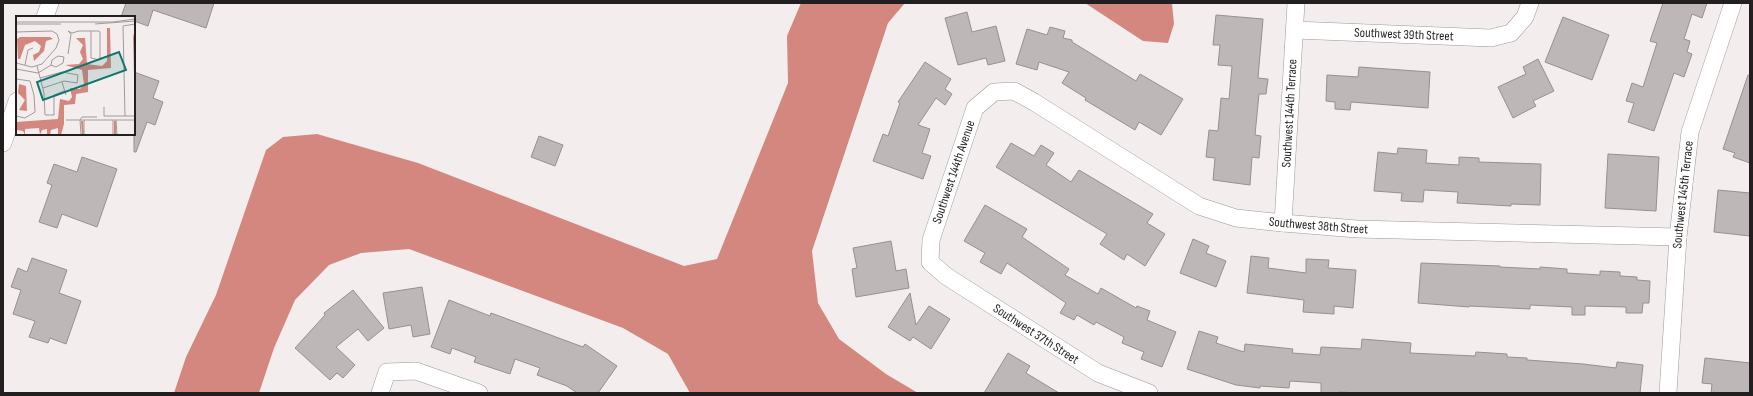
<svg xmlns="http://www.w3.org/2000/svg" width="1753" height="396" font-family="'Sofia Sans Condensed',sans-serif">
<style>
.water{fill:#d3877f}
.building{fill:#beb7b7;stroke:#96908f}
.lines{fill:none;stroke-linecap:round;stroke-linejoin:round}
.minor-casing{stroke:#9e9898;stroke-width:18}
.minor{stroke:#fff;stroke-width:17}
.labels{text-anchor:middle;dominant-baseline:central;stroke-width:3;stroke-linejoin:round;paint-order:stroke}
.street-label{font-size:13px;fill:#211f1f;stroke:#fff}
.inset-river{fill:none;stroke:#d3877f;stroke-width:2}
.inset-road{fill:none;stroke:#a09b9b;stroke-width:1}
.view{fill:#0f766e;fill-opacity:0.15;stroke:#0f766e;stroke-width:2}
.inset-edge{fill:none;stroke:#211f1f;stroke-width:2}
</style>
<rect width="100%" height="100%" fill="#f4eded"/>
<path class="water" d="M801,3H905L888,23L812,251L818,303L839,339L886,374L918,393H690L668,354L623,328L409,249L361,253L329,265L295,300L274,348L259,393H174L186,357L216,295L266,150L283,137L317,134L418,163L684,266L717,259L788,83L787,36Z
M1085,3H1172L1174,24L1168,43L1143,41Z"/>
<path class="building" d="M126,3H214L206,28L153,10L148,26L134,21V17H121Z
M1663,3H1707L1702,18L1692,14L1684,39L1690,41L1687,52L1692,54L1684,77L1674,73L1654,131L1628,122L1634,103L1626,101L1632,83L1643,87L1657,43L1650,41Z
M967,12L972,32L996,26L1005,61L988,65L986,58L958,65L945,18Z
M1216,15L1263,19L1258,78L1268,79L1266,94H1259L1255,135L1261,136L1259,158L1252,157L1250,185L1213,180L1215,158L1206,157L1209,130L1218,131L1221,98L1229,99L1232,66L1218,65L1220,45H1213Z
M1563,17L1609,35L1592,80L1545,62Z
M1050,27L1065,31L1063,38L1072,40V42L1136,81L1140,74L1183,99L1161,135L1139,122L1135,130L1085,100L1086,98L1062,83L1069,72L1039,62L1037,70L1016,64L1027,29L1047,35Z
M1538,59L1554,91L1533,101L1536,106L1513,118L1498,87L1526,74L1523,67Z
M925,62L951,79L945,89L952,94L945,105L936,98L918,125L930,129L922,153L931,156L923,179L873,161L883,134L888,136L900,103L898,102Z
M1359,67L1430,72L1428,108L1351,102L1350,110L1335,109V102L1326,101L1327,75L1358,77Z
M134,72L159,81L153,98L163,102L155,125L147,122L136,152H134Z
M1748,75H1750V163L1733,157L1735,153L1723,149Z
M539,136L563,145L555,166L531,157Z
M1011,143L1034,156L1041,145L1054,153L1046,165L1071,182L1079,170L1153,214L1147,223L1165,234L1145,266L1127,254L1124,260L1100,244L1107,234L996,167Z
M1398,148L1427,150L1426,163L1459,165V157L1479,158V162L1541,164L1540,205L1511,204V206L1457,203L1458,192L1424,190L1423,202L1401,201L1402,193L1374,191L1378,152L1397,154Z
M1608,154L1659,157L1656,211L1605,208Z
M82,157L117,169L97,227L62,214L57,228L39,222L52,185L47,183L54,164L77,172Z
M1718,190L1750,193V236L1714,232Z
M985,205L1027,229L1022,237L1069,269L1065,275L1098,294L1101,288L1136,308L1137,306L1150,311L1147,320L1176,332L1162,367L1141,359L1144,352L1122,343L1124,337L1096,322L1094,325L1077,315L1074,320L1060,313L1066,303L1007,263L1001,274L980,262L985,253L964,241Z
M1193,239L1209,246L1206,253L1226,261L1216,287L1180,273Z
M891,241L896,271L906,269L909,288L856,297L852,269L857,268L853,248Z
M1251,256L1269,258L1268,268L1306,273V259L1329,260L1328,268L1356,270L1353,308L1334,306V314L1303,312L1304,300L1247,293Z
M32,258L67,270L59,293L81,301L66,344L50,338L48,343L29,337L35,321L13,314L21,290L11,287L18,268L27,272Z
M1421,263L1500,266V267L1540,269V267L1567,269V273L1600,275V271L1620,272V276L1637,277V280L1650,281L1649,303H1643L1642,313H1626V307L1585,306V315H1572V307L1530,305V309L1469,306V307L1418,303Z
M422,287L430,334L413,337L411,325L389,329L383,293Z
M353,290L384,328L368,341L358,329L336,347L355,365L343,378L337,373L330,380L295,348L325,315L324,313Z
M910,293L916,325L929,306L950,319L931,349L913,337L910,341L888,327Z
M449,300L490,316L491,313L529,327L583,347L585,344L617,366L598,393H577L567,386L537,375L540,368L515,359L510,374L474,362L476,357L452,348L450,354L431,347Z
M1199,331L1218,337L1216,343L1244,352L1245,344L1293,349L1292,353L1320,355L1321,347L1361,349L1362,339L1411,343L1410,353L1475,356L1476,352L1507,354V357L1527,358V360L1583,364L1616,368L1617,362L1643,365L1640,393H1361L1339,392V393H1321V383L1290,381L1289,388L1260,386V388L1236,385L1187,369Z
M1008,353L1030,366L1026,373L1059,393H984Z
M1705,358L1750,363V393H1711L1712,384L1702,383Z"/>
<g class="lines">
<defs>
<g id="minor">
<path d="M45,17L50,3"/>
<path id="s1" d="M1295,30L1491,38L1511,33L1525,17L1530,3"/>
<path d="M3,143L17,101"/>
<path id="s2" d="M1283,223L1296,3"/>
<path d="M380,393L387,372L416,371L479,393"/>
<path id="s3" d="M1149,393L1098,373L946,276L930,262L931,240L975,108L994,92L1014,91L1034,102L1199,206L1236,218L1283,223L1357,229L1678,237"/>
<path id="s4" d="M1668,393L1678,237L1690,132L1733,3"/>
</g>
</defs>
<use href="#minor" class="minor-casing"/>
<use href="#minor" class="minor"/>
</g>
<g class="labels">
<g class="street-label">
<text stroke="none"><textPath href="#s1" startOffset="109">Southwest 39th Street</textPath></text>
<text stroke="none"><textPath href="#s2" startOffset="110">Southwest 144th Terrace</textPath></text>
<text stroke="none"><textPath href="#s3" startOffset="350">Southwest 144th Avenue</textPath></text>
<text stroke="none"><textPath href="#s4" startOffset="199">Southwest 145th Terrace</textPath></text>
<text stroke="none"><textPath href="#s3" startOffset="802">Southwest 38th Street</textPath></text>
<text transform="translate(1036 334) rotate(33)">Southwest 37th Street</text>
</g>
</g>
<g transform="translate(16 16)">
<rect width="119" height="119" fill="#f4eded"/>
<path d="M91,12H94L95,52L72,54V76L60,78L59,88L48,89V108L45,119H42V112L35,114L34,119H31V113L26,114L24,119L23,112L9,113V119L7,115L1,114L0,106L42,103L44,83L53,85L56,81L54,72L64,73L68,68L66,54L49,49L63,48L67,43L64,36L67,29L60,22H69L71,48L86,50L91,45ZM119,14V98L117,21ZM4,21H34L37,23L30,25L28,35L18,45L17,39L23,36L25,30L19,25L9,29L4,43H2L1,23ZM3,68L10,70L11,95L3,94L9,84L2,77Z" fill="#d3877f"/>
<path class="inset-river" d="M66,105L67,119M99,105V119"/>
<path class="inset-road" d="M10,0H27M57,0H72M0,6H97L119,3M0,8H45M79,8L119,5M0,16L36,15L41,18L43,24L40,32L26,48L16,51L0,47M55,18L52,15L56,17L63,15H83L84,16V44L75,42V15M52,38L55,18M9,49L12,34L17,32M21,50L28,77L29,99H38V79L48,75M0,53L22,57L35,49L36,44L42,40L48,41L47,47L40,51L35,49M24,62L46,56L62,59L61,67L48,65L27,72M0,63L14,65L18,79L19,96L9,102L0,100M46,66L50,79M88,91V100H119M109,100L107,10L119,8M50,104H64M64,104H119M64,104L66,101H81M64,104L65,119M68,104V119M97,104V119M100,104L101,119"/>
<path class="view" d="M103,36L110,54L27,84L21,66Z"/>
<rect width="119" height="119" class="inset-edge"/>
</g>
<rect width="1753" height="396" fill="none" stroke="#211f1f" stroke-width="8"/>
</svg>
